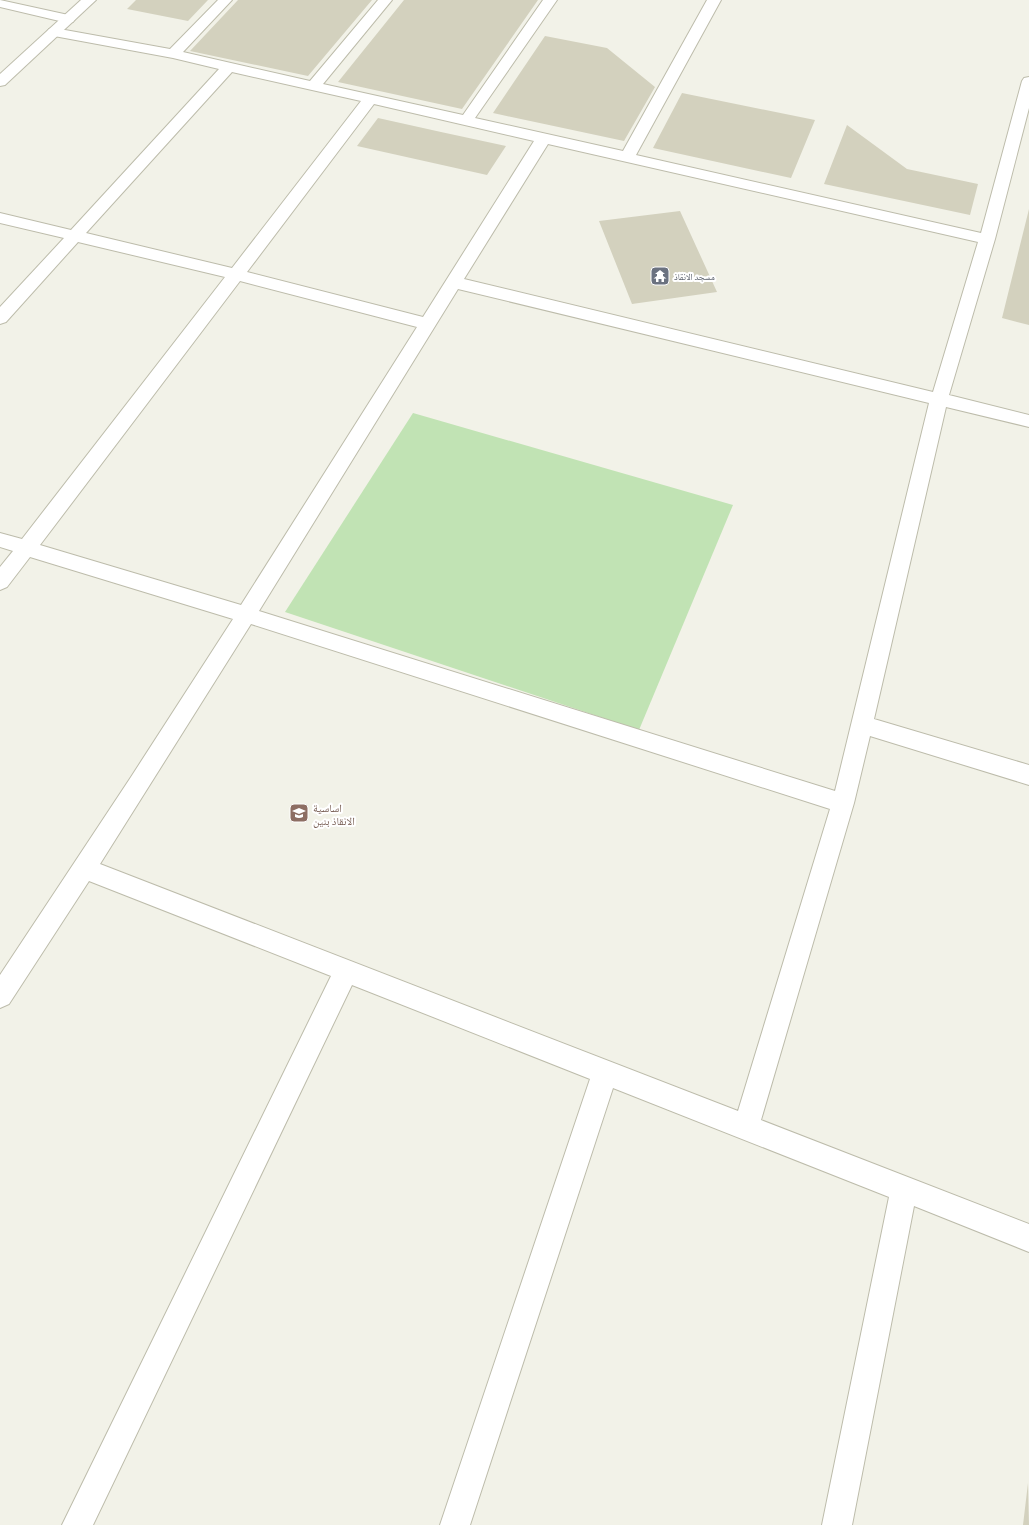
<svg xmlns="http://www.w3.org/2000/svg" width="1029" height="1525" font-family="Manrope,'Noto Naskh Arabic',sans-serif">
<style>
.green{fill:#c1e3b4}
.building{fill:#d3d1be}
.lines{fill:none;stroke-linecap:round;stroke-linejoin:round}
.minor-casing{stroke:#bdbcab;stroke-width:2}
.tertiary-casing{stroke:#bdbcab;stroke-width:2}
.minor{fill:#fff;fill-rule:evenodd}
.tertiary{fill:#fff;fill-rule:evenodd}
.labels{text-anchor:middle;dominant-baseline:central;stroke-width:4;stroke-linejoin:round;paint-order:stroke}
.far-worship-label{font-size:9px;fill:#5b616d;stroke:#fff;text-anchor:start}
.education-label{font-size:11px;fill:#785e54;stroke:#fff;text-anchor:start}
</style>
<rect width="100%" height="100%" fill="#f2f2e8"/>
<path class="green" d="M413,413L733,505L639,730L285,612Z"/>
<path class="building" d="M136,0H208L188,21L127,9Z
M238,0H372L308,76L190,51Z
M404,0H538L462,109L338,82Z
M545,36L607,48L655,87L624,141L493,113Z
M682,93L815,120L791,178L653,148Z
M378,118L441,132L506,146L487,175L357,146Z
M847,125L907,169L978,184L970,215L824,184Z
M1029,209V325L1002,318Z
M680,211L717,292L632,304L599,221Z
M1028,1483L1029,1525H1023Z"/>
<g class="lines">
<defs>
<path id="minor" d="M0,0L73,16L75,19L73,22L68,23L0,7Z
M218,0H232L183,52L310,81L378,0H392L323,84L463,115L543,0H557L475,118L623,151L707,0H721L636,155L981,233L1022,81L1024,78L1029,77V108L995,239L949,395L1029,415V427L946,407L874,719L1029,765V785L870,736L854,803L761,1120L1029,1224V1252L914,1206L852,1525H822L889,1197L613,1088L470,1525H440L590,1079L352,985L93,1525H62L331,976L89,881L9,1004L0,1008V975L131,777L233,619L30,557L7,587L0,590V567L13,551L0,547V533L22,539L225,277L78,242L6,322L0,324V307L64,238L0,223V213L71,230L219,69L173,58L54,36L49,35L47,32L49,29L54,28L170,49ZM232,72L361,101L232,268L86,233ZM374,104L534,141L423,317L247,272ZM548,144L978,242L933,392L464,279ZM240,281L417,327L241,605L40,545ZM458,289L929,403L835,791L259,611ZM251,624L830,809L738,1111L100,864Z"/>
<path id="tertiary" d="M81,0H96L5,85L0,86V74Z"/>
</defs>
<use href="#minor" class="minor-casing"/>
<use href="#tertiary" class="tertiary-casing"/>
<use href="#minor" class="minor"/>
<use href="#tertiary" class="tertiary"/>
</g>
<defs>
<symbol id="temple-square" viewBox="-11 -11 22 22"><rect x="-9" y="-9" width="18" height="18" rx="4" fill="#6b7280" stroke="#fff"/><path d="M0-6L5-2H3V0L6.5 2.5H4V6H1.5V3h-3V6H-4V2.5H-6.5L-3 0V-2H-5Z" fill="#fff"/></symbol>
<symbol id="school-square" viewBox="-11 -11 22 22"><rect x="-9" y="-9" width="18" height="18" rx="4" fill="#8d6e63" stroke="#fff"/><path d="M0-5L7-2L0 1L-7-2ZM-4 1L0 2.5L4 1V4Q0 6-4 4Z" fill="#fff"/></symbol>
</defs>
<g fill-rule="evenodd">
<use href="#temple-square" x="649" y="265" width="22" height="22"/>
<use href="#school-square" x="288" y="802" width="22" height="22"/>
</g>
<g class="labels">
<g class="far-worship-label">
<text x="674" y="276">مسجد الانقاذ</text>
</g>
<g class="education-label">
<text x="313" y="807">اساسية<tspan x="313" dy="13">الانقاذ بنين</tspan></text>
</g>
</g>
</svg>
